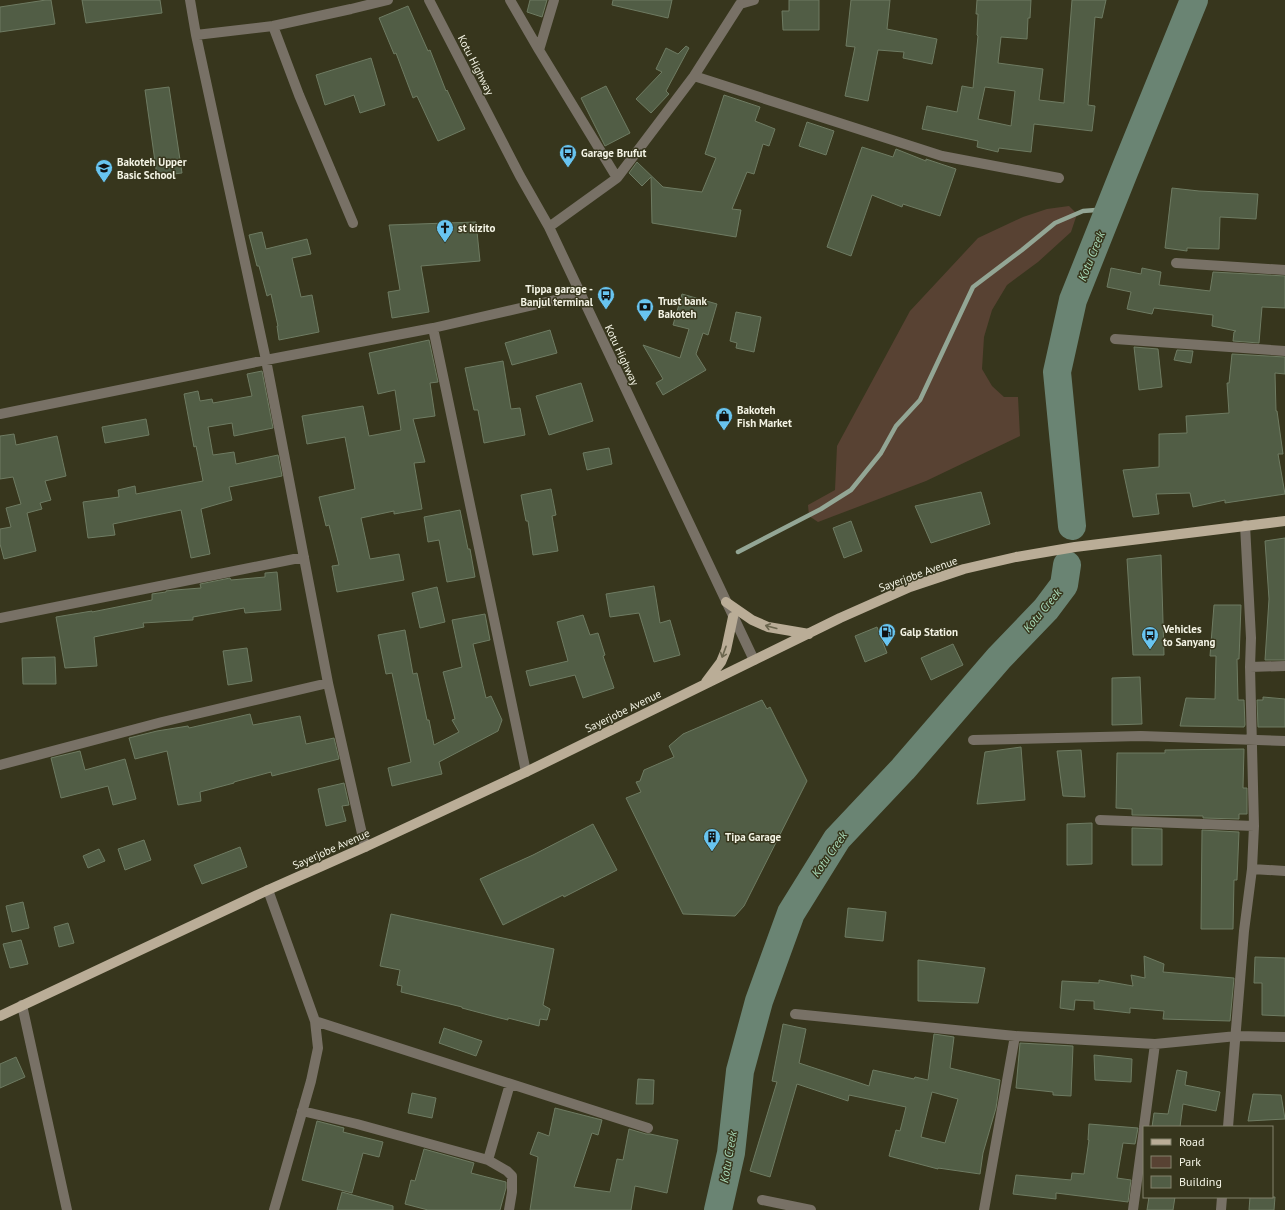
<svg xmlns="http://www.w3.org/2000/svg" width="1285" height="1210" font-family="'PT Sans',sans-serif">
<style>
.green{fill:#584233}
.lines{fill:none;stroke-linecap:round;stroke-linejoin:round}
.stream{stroke:#93a695;stroke-width:4.5}
.river{stroke:#6a8473;stroke-width:28}
.building{fill:#515d45;stroke:#6e7b62;fill-rule:evenodd}
.minor{stroke:#787166;stroke-width:10}
.major{stroke:#baad97;stroke-width:10}
.oneway{stroke:#6b664e}
.labels{text-anchor:middle;dominant-baseline:central;stroke-width:3;stroke-linejoin:round;paint-order:stroke}
.street-label{font-size:11px;fill:#f4f4e5;stroke:#37361d}
.poi-label{font-size:11px;font-weight:bold;fill:#f4f4e5;stroke:#37361d;text-anchor:start}
.water-label{font-size:12px;font-style:italic;fill:#aadebc;stroke:#37361d}
</style>
<rect width="100%" height="100%" fill="#37361d"/>
<path class="green" d="M1069,206L1077,214L1071,232L1038,262L1007,285L992,310L984,337L982,369L992,386L1004,397H1018L1020,436L926,481L818,522L809,516L808,505L835,490L837,446L910,311L978,238L1023,217L1047,209Z"/>
<g class="lines">
<path class="stream" d="M738,552L821,509L851,490L881,453L896,426L920,400L973,287L1022,250L1055,223L1083,211L1109,209"/>
<path class="river" d="M1072,526L1057,372L1073,300L1124,172L1194,0
M718,1210L731,1153L740,1071L759,1001L791,913L837,839L903,769L999,658L1046,609L1064,585L1067,565"/>
</g>
<path class="building" d="M46,0H51L55,24L0,32V7Z
M82,0H160L162,13L86,23Z
M530,0H547L542,17L527,12Z
M613,0H672L668,18L612,5Z
M789,0H819V30H783L782,11H789Z
M851,0H890L887,29L937,39L932,64L903,58L904,52L878,50L868,101L845,96L855,47L846,46Z
M977,0H1031L1030,18H1028L1027,39L1001,37L998,63L1043,69L1039,100L1064,103L1072,0H1106L1102,18L1095,17L1088,105L1095,106L1092,131L1034,124L1031,152L999,148L998,152L977,147L978,141L922,129L927,106L957,112L962,86L973,88L978,36L977,35L978,14H976ZM985,87L1015,91L1011,126L978,119Z
M408,6L428,51L430,50L446,91L447,90L465,129L438,141L417,96L413,98L396,53L394,54L379,18Z
M686,46L689,48L666,91L669,94L651,113L636,99L662,72L656,69L666,48L678,54Z
M371,58L385,105L360,113L354,95L325,105L316,75Z
M606,86L630,133L605,146L581,98Z
M169,87L182,173L157,176L145,90Z
M724,95L760,107L755,121L775,129L769,146L763,144L754,174L747,172L732,209L741,210L736,237L652,223L651,177L642,186L629,173L637,162L663,187L702,192L716,158L705,154Z
M807,122L834,131L826,155L799,146Z
M862,147L893,157L896,149L926,161V159L956,169L940,216L903,204L902,207L872,195L851,256L827,247Z
M1172,188L1199,191L1258,194L1256,219L1220,217L1219,249L1187,248V251L1165,248Z
M476,222L480,261L421,266L429,312L392,318L388,292L400,290L389,225Z
M262,232L266,249L307,239L311,254L292,258L301,297L312,295L319,332L279,340L277,326H278L271,294L267,296L259,266H257L249,235Z
M1111,268L1141,274L1142,268L1161,272L1159,285L1210,291L1213,272L1285,276V308L1262,307L1259,343L1233,341L1234,332L1236,331L1212,326L1213,315L1154,308L1152,314L1127,309L1131,292L1107,287Z
M682,294L717,304L708,335L703,333L696,354L706,370L663,395L656,383L663,379L643,345L680,358L689,329L673,325Z
M736,312L761,317L754,352L736,348L737,343L730,341Z
M550,330L557,353L512,365L505,343Z
M429,340L438,382L430,383L435,416L413,419L425,462L414,463L422,509L394,514V511L361,518L370,559L399,554L404,580L337,592L332,566L339,565L329,525L326,526L319,497L355,489L345,437L307,444L302,416L363,406L369,436L401,430L395,390L378,394L369,353Z
M1134,347L1158,349L1162,387L1139,390Z
M1177,350L1193,351L1191,363L1174,360Z
M1232,354L1285,357V374L1275,373L1276,411H1277L1283,454H1278L1285,494L1225,503V500L1193,507L1190,493L1156,494L1159,514L1133,517L1123,470L1159,467V434L1187,433L1186,416L1229,413L1227,383H1229Z
M503,361L511,409L520,408L525,435L484,443L478,410H474L465,368Z
M262,371L273,428L234,436L232,423L208,427L213,455L234,452L236,464L278,455L282,476L229,487L232,500L201,509L210,554L191,558L181,510L113,524L115,535L88,538L83,502L119,497L118,490L135,486L136,494L203,481L196,446L194,447L184,394L198,391L200,401L212,399L213,403L252,396L247,374Z
M581,383L593,421L549,435L536,396Z
M146,419L149,435L105,443L102,427Z
M14,434L16,445L57,436L66,476L45,481L51,500L40,503L42,509L27,513L36,551L4,559L0,544V529L11,527L6,508L21,504L13,477L0,479V436Z
M609,448L612,464L587,470L583,453Z
M551,489L556,515L552,516L558,551L533,555L528,521H526L521,495Z
M981,492L990,524L931,543L915,506Z
M460,510L468,549H470L475,577L447,582L439,540L428,542L424,517Z
M851,521L862,551L844,558L833,528Z
M1285,538V660H1265L1269,599L1265,541Z
M1161,555L1164,655H1133L1127,559Z
M277,572L281,610L245,613L244,608L193,617V620L143,623L144,627L94,637L97,666L65,668L56,617L92,611V612L152,600V594L166,592V591L175,590L201,588L200,584L230,578L231,580L265,577V573Z
M654,586L660,623L670,620L680,655L654,662L639,613L610,617L606,594Z
M437,587L445,622L420,628L412,593Z
M1214,605H1241L1239,659H1237L1238,700H1244L1245,725L1244,727L1180,726L1186,698L1215,699L1216,656H1210Z
M485,614L490,640L473,644L486,698L491,696L502,720L498,731L439,762L442,774L392,786L388,768L411,762L392,673L386,674L378,635L405,630L413,674L417,673L427,720H429L434,745L459,732L452,720L455,719L443,672L462,667L452,620Z
M583,615L590,635L598,633L605,655L603,656L614,688L583,698L575,675L530,686L526,671L568,661L557,622Z
M877,627L887,653L865,662L855,636Z
M953,644L963,665L931,680L921,658Z
M247,648L252,681L228,685L223,651Z
M55,657L56,684H23L22,658Z
M1140,677L1142,724L1112,725V678Z
M1263,697L1285,699V727H1258L1257,700H1263Z
M762,700L767,709L770,707L807,781L744,906L735,916L683,914L626,798L641,792L636,782L640,781L644,770L674,757L669,746L683,734Z
M250,714L253,725L300,716L306,744L334,738L339,759L272,776L271,772L234,782V783L200,792L201,801L178,805L167,751L135,759L129,738L157,731L188,726L189,728Z
M1021,747L1025,800L977,804L985,752Z
M1244,749L1243,788H1247V814H1239V819L1203,818V816L1132,815V809L1116,808L1117,753H1165V750Z
M1081,750L1085,797L1063,796L1057,751Z
M80,751L85,770L125,759L136,799L113,805L108,786L61,798L51,758Z
M344,783L349,805L342,806L346,821L326,826L318,789Z
M1092,823V864L1067,865V824Z
M593,824L617,870L564,897L563,895L503,925L480,879L533,855Z
M1132,828L1162,829V865H1132Z
M1202,830L1239,832L1237,880H1234L1233,929H1201Z
M144,840L151,860L125,870L118,849Z
M240,847L247,867L202,884L194,865Z
M99,849L105,861L88,868L83,856Z
M23,902L29,928L12,932L6,906Z
M848,908L886,912L883,941L845,937Z
M391,914L554,949L543,1005L550,1009L547,1020L540,1019L539,1026L508,1018V1020L496,1017L462,1008V1007L401,992L402,986L397,985L400,970L380,966Z
M68,923L74,943L59,947L54,927Z
M21,940L28,964L10,968L3,944Z
M1144,956L1164,964L1163,972L1234,978L1230,1021L1163,1019L1164,1011L1130,1008V1013L1094,1009V1001L1075,1000L1074,1010L1060,1008L1062,981L1099,983V980L1133,986L1131,975L1145,978Z
M1255,957L1285,958V1016L1262,1015V983H1254Z
M918,960L985,968L978,1003L918,1001Z
M783,1024L806,1029L799,1063L869,1086L873,1070L914,1079L915,1077L928,1080L934,1034L954,1037L950,1068L1000,1080L996,1108L983,1153L980,1174L938,1168V1169L889,1156L896,1130L900,1131L906,1107L849,1095L848,1101L797,1084L770,1177L750,1171L777,1082L772,1081ZM932,1092L958,1099L945,1143L921,1137Z
M444,1028L482,1041L476,1056L439,1043Z
M1020,1043L1073,1046L1071,1096L1053,1095V1092L1016,1088Z
M1094,1055L1132,1059L1131,1082L1095,1080Z
M16,1057L25,1077L0,1088V1064Z
M1177,1070L1187,1072L1185,1085L1220,1092L1216,1111L1183,1104L1180,1127H1152L1154,1113L1168,1114Z
M638,1079L654,1080L653,1104H636Z
M412,1093L436,1098L432,1118L408,1113Z
M1253,1094L1281,1095L1285,1119L1248,1121Z
M555,1108L602,1120L598,1135L592,1133L574,1187L610,1192L617,1159L623,1160L629,1129L646,1134H650L678,1140L667,1193L635,1186L631,1210H530L538,1157L530,1154L538,1132L549,1136Z
M317,1121L344,1128L343,1132L383,1142L379,1157L363,1153L352,1193L302,1180Z
M1089,1124L1138,1128L1135,1144L1123,1143L1117,1178L1131,1180L1128,1202L1056,1193V1199L1013,1194L1016,1175L1071,1180L1072,1173L1084,1174L1089,1140H1088Z
M424,1149L474,1163L471,1173L506,1182V1188L500,1210H428L405,1204L411,1180L415,1181Z
M342,1192L393,1206V1210H337Z
M1149,1197H1175L1173,1210H1147Z
M1250,1197H1275L1274,1210H1249Z"/>
<g class="lines">
<path class="minor" d="M190,0L196,35L266,360L328,683L365,847
M429,0L520,176L549,227L754,660
M510,0L539,50
M273,26L299,95L353,223
M196,35L273,26L351,9L388,0
M694,76L942,156L1059,178
M617,178L694,76L740,4L754,0
M549,227L617,178L539,50L554,0
M1176,263L1285,270
M433,328L526,772
M1115,339L1285,351
M0,414L266,360L433,328L581,294
M0,618L304,557
M1250,667L1285,666
M973,740L1141,736L1285,741
M0,765L162,722L328,683
M1100,820L1254,826
M1252,869L1285,871
M268,890L315,1021L318,1048L311,1081L274,1210
M22,1005L67,1210
M795,1014L1015,1036L1155,1044L1237,1036L1285,1037
M315,1021L648,1128
M302,1111L357,1124L488,1160L507,1171L512,1176V1192L509,1210
M1144,1127L1155,1044
M1228,1127L1244,931L1252,869L1254,826L1250,667L1251,638L1245,525
M488,1160L510,1084
M762,1200L811,1210
M984,1210L1015,1036
M1133,1210L1144,1129
M1221,1210L1222,1197"/>
<path class="major" d="M726,602L752,620L768,627L809,634
M706,682L721,662L726,650L733,617
M0,1016L268,890L365,847L526,772L840,618L910,587L964,569L1016,557L1075,547L1285,521"/>
</g>
<defs><path id="oneway-shaft" d="M-6 0H5M1.5-3L5.5 0L1.5 3" fill="none" stroke-width="1.6" stroke-linecap="round" stroke-linejoin="round"/></defs>
<g class="oneway">
<use href="#oneway-shaft" transform="translate(771 627) rotate(-165)"/>
<use href="#oneway-shaft" transform="translate(724 652) rotate(110)"/>
</g>
<defs>
<symbol id="bus-pin" viewBox="-11 -11 22 30"><path d="M0 17L-7.5 6A9.5 9.5 0 1 1 7.5 6Z" fill="#68c4f0" stroke="#37361d"/><path d="M-5-6H5V4H4V6H2V4H-2V6H-4V4H-5ZM-3.5-4V0h7V-4ZM-3.5 1.2v1.5H-2V1.2ZM2 1.2v1.5H3.5V1.2Z" fill="#111"/></symbol>
<symbol id="school-pin" viewBox="-11 -11 22 30"><path d="M0 17L-7.5 6A9.5 9.5 0 1 1 7.5 6Z" fill="#68c4f0" stroke="#37361d"/><path d="M0-5L7-2L0 1L-7-2ZM-4 1L0 2.5L4 1V4Q0 6-4 4Z" fill="#111"/></symbol>
<symbol id="church-pin" viewBox="-11 -11 22 30"><path d="M0 17L-7.5 6A9.5 9.5 0 1 1 7.5 6Z" fill="#68c4f0" stroke="#37361d"/><path d="M-1.2-6h2.4v3.5h3.3v2.4h-3.3V6h-2.4V-.1h-3.3v-2.4h3.3Z" fill="#111"/></symbol>
<symbol id="bank-pin" viewBox="-11 -11 22 30"><path d="M0 17L-7.5 6A9.5 9.5 0 1 1 7.5 6Z" fill="#68c4f0" stroke="#37361d"/><path d="M-6-4H6V4H-6ZM0-2.3a2.3 2.3 0 1 0 0 4.6a2.3 2.3 0 1 0 0-4.6Z" fill="#111"/></symbol>
<symbol id="shop-pin" viewBox="-11 -11 22 30"><path d="M0 17L-7.5 6A9.5 9.5 0 1 1 7.5 6Z" fill="#68c4f0" stroke="#37361d"/><path d="M-5-2.5h2.3a2.7 3.5 0 0 1 5.4 0H5L5.5 6h-11ZM-1.5-2.5h3a1.5 2.3 0 0 0-3 0Z" fill="#111"/></symbol>
<symbol id="fuel-pin" viewBox="-11 -11 22 30"><path d="M0 17L-7.5 6A9.5 9.5 0 1 1 7.5 6Z" fill="#68c4f0" stroke="#37361d"/><path d="M-5.5-6h7V0h2V4h1.3V-2.5L3-4.5l.8-.8L6-3V5H2.5V1h-1V6h-7ZM-4.2-4.7v3.2H.2V-4.7Z" fill="#111"/></symbol>
<symbol id="building-pin" viewBox="-11 -11 22 30"><path d="M0 17L-7.5 6A9.5 9.5 0 1 1 7.5 6Z" fill="#68c4f0" stroke="#37361d"/><path d="M-4-6H4V6H1V3H-1V6H-4ZM-2.5-4.3h1.7v1.8h-1.7ZM.8-4.3h1.7v1.8H.8ZM-2.5-1h1.7V.8h-1.7ZM.8-1h1.7V.8H.8Z" fill="#111"/></symbol>
</defs>
<g fill-rule="evenodd">
<use href="#bus-pin" x="558" y="143" width="20" height="27"/>
<use href="#school-pin" x="94" y="158" width="20" height="27"/>
<use href="#church-pin" x="435" y="218" width="20" height="27"/>
<use href="#bus-pin" x="596" y="285" width="20" height="27"/>
<use href="#bank-pin" x="635" y="297" width="20" height="27"/>
<use href="#shop-pin" x="714" y="406" width="20" height="27"/>
<use href="#fuel-pin" x="877" y="622" width="20" height="27"/>
<use href="#bus-pin" x="1140" y="625" width="20" height="27"/>
<use href="#building-pin" x="702" y="827" width="20" height="27"/>
</g>
<g class="labels">
<g class="street-label">
<text transform="translate(476 65) rotate(63)">Kotu Highway</text>
<text transform="translate(622 355) rotate(65)">Kotu Highway</text>
<text transform="translate(918 574) rotate(-20)">Sayerjobe Avenue</text>
<text transform="translate(623 711) rotate(-26)">Sayerjobe Avenue</text>
<text transform="translate(331 849) rotate(-24)">Sayerjobe Avenue</text>
</g>
<g class="poi-label">
<text x="581" y="153">Garage Brufut</text>
<text x="117" y="162">Bakoteh Upper<tspan x="117" dy="13">Basic School</tspan></text>
<text x="458" y="228">st kizito</text>
<text x="593" y="289" text-anchor="end">Tippa garage -<tspan x="593" dy="13">Banjul terminal</tspan></text>
<text x="658" y="301">Trust bank<tspan x="658" dy="13">Bakoteh</tspan></text>
<text x="737" y="410">Bakoteh<tspan x="737" dy="13">Fish Market</tspan></text>
<text x="1163" y="629">Vehicles<tspan x="1163" dy="13">to Sanyang</tspan></text>
<text x="900" y="632">Galp Station</text>
<text x="725" y="837">Tipa Garage</text>
</g>
<g class="water-label">
<text transform="translate(1091 256) rotate(-68)">Kotu Creek</text>
<text transform="translate(1042 610) rotate(-50)">Kotu Creek</text>
<text transform="translate(829 854) rotate(-55)">Kotu Creek</text>
<text transform="translate(728 1157) rotate(-80)">Kotu Creek</text>
</g>
</g>
<rect x="1143" y="1126" width="130" height="72" fill="#37361d" stroke="#83826d"/>
<rect x="1151" y="1139" width="20" height="6" fill="#baad97" stroke="#83826d"/>
<text x="1179" y="1146" font-size="12" fill="#f4f4e5">Road</text>
<rect x="1151" y="1156" width="20" height="12" fill="#584233" stroke="#83826d"/>
<text x="1179" y="1166" font-size="12" fill="#f4f4e5">Park</text>
<rect x="1151" y="1176" width="20" height="12" fill="#515d45" stroke="#83826d"/>
<text x="1179" y="1186" font-size="12" fill="#f4f4e5">Building</text>
</svg>
